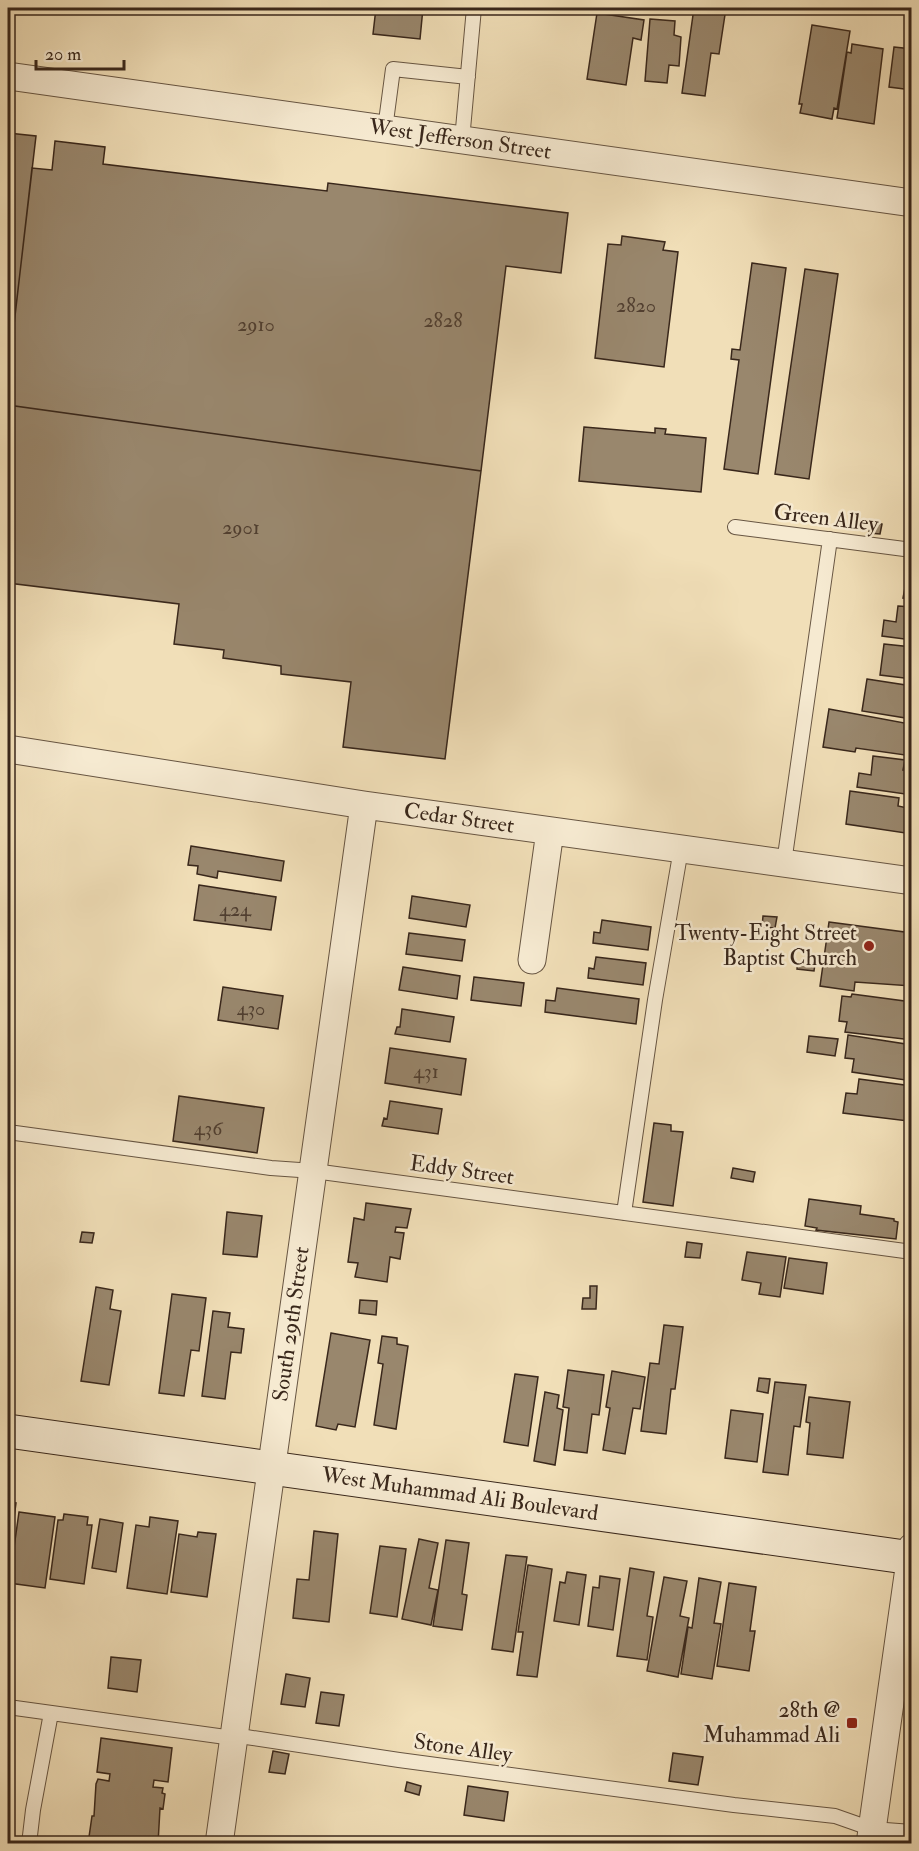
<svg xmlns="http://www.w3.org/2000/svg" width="919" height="1851" font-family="'IM FELL Double Pica',serif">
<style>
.building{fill:#99876d;stroke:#39271b;stroke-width:1.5}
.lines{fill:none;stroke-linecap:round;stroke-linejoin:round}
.lane-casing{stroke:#675542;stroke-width:16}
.street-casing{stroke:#675542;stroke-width:29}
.secondary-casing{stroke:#39271b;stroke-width:35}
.lane{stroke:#f6ead1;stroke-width:14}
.street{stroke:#f6ead1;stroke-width:27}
.secondary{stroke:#f6ead1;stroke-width:33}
.poi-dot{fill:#8f2418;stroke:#f6ead1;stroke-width:2}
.labels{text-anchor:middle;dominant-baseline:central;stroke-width:5;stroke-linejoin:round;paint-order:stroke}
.number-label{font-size:20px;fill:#513f30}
.street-label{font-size:22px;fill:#39271b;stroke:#f6ead1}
.poi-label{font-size:22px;fill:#39271b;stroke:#f6ead1;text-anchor:end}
</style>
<rect width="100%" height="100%" fill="#f1dfb8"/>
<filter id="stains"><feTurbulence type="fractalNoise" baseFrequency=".00333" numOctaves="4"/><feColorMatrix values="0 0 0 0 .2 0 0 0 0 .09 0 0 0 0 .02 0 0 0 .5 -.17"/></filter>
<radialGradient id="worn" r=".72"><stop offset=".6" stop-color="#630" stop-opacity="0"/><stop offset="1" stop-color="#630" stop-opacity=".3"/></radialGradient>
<path class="building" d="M376,8H423L420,39L373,34Z
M694,8H726L719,54L711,53L705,96L682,93Z
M597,13L644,20L641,40L633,38L626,85L587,79Z
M650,19L675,21L674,35L681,37L679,66L669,65L667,83L645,81Z
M812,25L850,31L837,109L834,108L832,119L800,113L802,104H799Z
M852,44L883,49L874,124L837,118L847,52L851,53Z
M894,47L912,49V90L889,87Z
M8,133L36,136L8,375Z
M55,141L105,147L103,164L327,191L328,183L568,213L561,273L506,266L481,471L8,405V377L32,168L52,170Z
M622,236L665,242L663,250L678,252L664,367L595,358L608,244L621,245Z
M752,263L786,268L758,474L724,469L739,360L731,359L732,349L740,350Z
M805,269L838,274L809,479L775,474Z
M8,405L481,471L445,759L343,747L351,682L281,674V666L223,658L224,650L174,644L179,604L8,583Z
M584,427L655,433V428L666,429L665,434L706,438L701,492L579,481Z
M870,522L882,524L880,534L869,533Z
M909,567H912V599L903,598Z
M898,606L912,607V640L882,636L884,620L896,622Z
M884,644L912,647V679L880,675Z
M867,679L912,686V719L862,711Z
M829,709L910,724L908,734H912V756L856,748L855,752L823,747Z
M873,756L905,760L903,770L912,771V795L857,787L859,773L871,775Z
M850,791L899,798L898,806L912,809V834L846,824Z
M191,846L284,861L281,881L218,871L217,878L197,874L198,866L188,865Z
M199,885L276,897L271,930L194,920Z
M412,896L470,905L466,927L409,918Z
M763,916L777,917L775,928L762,927Z
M602,920L651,927L648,950L593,943L594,932L600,933Z
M829,922L912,933L909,976H912V986L855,982L854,991L820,986Z
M409,933L465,940L462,961L406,954Z
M596,957L646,963L643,985L588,978L589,968L594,969Z
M798,962L815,964L814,971L797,969Z
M403,967L460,976L457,999L399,990Z
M474,977L524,983L521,1006L471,1000Z
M223,987L283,996L278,1029L218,1020Z
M557,988L639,999L636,1024L545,1012L546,1000L555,1001Z
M852,994L912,1002V1040L845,1032L847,1022L839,1021L842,996L851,997Z
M402,1009L454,1017L450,1042L395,1034L397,1027H400Z
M848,1035L912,1045V1081L852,1072L854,1059L845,1058Z
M809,1036L838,1039L835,1056L807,1052Z
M390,1048L466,1059L461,1095L385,1083Z
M859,1079L912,1086L908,1121L843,1113L846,1093L857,1094Z
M179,1096L264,1108L257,1153L173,1141Z
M390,1101L442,1109L438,1134L382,1126L384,1118L387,1119Z
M654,1123L671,1125V1131L683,1132L673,1206L643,1202Z
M733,1168L755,1172L753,1182L731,1178Z
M809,1199L861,1206L860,1214L894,1219V1221L898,1222L896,1239L816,1230L817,1228L805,1226Z
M366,1203L411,1209L407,1228L396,1227L395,1232L404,1233L400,1259L390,1257L387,1282L355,1277L358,1263L348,1262L354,1218L364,1220Z
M227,1212L262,1216L257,1257L223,1254Z
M82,1232L94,1233L92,1243L80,1242Z
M687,1242L702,1244L700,1258L685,1257Z
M747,1252L786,1257L780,1297L759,1294L761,1283L742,1280Z
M789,1258L827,1263L823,1294L784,1288Z
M590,1286H597L596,1309H582L583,1298H590Z
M96,1287L113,1290L110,1309L121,1311L109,1385L81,1381Z
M172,1294L206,1298L199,1351L191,1350L184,1396L159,1393Z
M360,1300L377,1301L376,1315L359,1313Z
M213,1311L230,1313L228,1327L244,1329L241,1353L231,1352L225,1399L202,1396Z
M664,1325L683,1327L675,1389H671L666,1434L641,1431L650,1363L659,1364Z
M331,1333L370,1340L355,1427L338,1424L336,1430L316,1426Z
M382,1336L397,1338V1344L408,1346L396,1429L374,1425L383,1364L378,1363Z
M568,1370L604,1375L599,1415L592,1414L587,1453L564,1450L569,1408L563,1407Z
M612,1371L645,1377L640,1409L633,1408L625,1454L603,1450L610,1408L606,1407Z
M515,1374L538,1377L528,1446L504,1442Z
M759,1378L770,1379L768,1393L757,1391Z
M775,1382L806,1385L800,1427L794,1426L788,1475L763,1472Z
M545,1392L559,1395L557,1408L563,1410L555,1465L534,1461Z
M809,1397L850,1402L843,1458L807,1454L810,1423L806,1422Z
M731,1410L763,1414L757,1462L725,1458Z
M8,1502L16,1503L8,1564Z
M19,1512L55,1517L45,1588L9,1583Z
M64,1514L88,1517L87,1525H92L84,1584L50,1579L58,1520H63Z
M150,1517L178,1521L167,1594L127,1588L136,1525L149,1527Z
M100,1519L123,1523L116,1572L92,1568Z
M314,1531L338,1534L329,1622L293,1618L297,1579L309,1580Z
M198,1532L216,1534L207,1597L171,1592L179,1534L197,1537Z
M419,1539L438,1543L429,1588L438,1590L431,1625L402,1619Z
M446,1540L469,1543L462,1594L467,1595L462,1630L433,1626Z
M380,1546L406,1549L397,1617L370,1613Z
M506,1555L527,1557L513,1652L492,1649Z
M528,1565L552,1569L537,1677L517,1675L523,1632H518Z
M630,1568L654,1572L647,1616L653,1617L647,1660L617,1656Z
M567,1572L586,1575L579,1625L554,1621L560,1582L565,1583Z
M600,1576L620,1579L613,1630L588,1626L593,1587L599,1588Z
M664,1577L687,1581L680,1616L689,1618L678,1677L647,1671Z
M699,1578L721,1582L714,1623L721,1624L712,1679L681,1674L688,1627L692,1628Z
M729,1583L756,1587L750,1631H755L749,1671L717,1666Z
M111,1657L141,1660L137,1692L108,1688Z
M286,1674L310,1678L305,1707L281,1704Z
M321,1692L344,1695L339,1726L316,1723Z
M101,1738L172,1748L168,1782L154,1780L153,1787L163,1788L162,1793L165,1794L163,1809L160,1808L158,1844H88L92,1816H94L96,1784L98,1779L109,1781L110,1774L97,1772Z
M273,1751L289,1754L285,1774L269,1772Z
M673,1753L703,1757L698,1785L669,1781Z
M407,1782L421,1786L419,1795L405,1791Z
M468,1786L508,1792L504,1821L464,1815Z"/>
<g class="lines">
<defs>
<path id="lane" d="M385,129L393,69L468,77
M462,140L474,8
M735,527L912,550
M784,863L830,539
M8,1132L271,1168L314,1171L912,1252
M624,1213L655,1000L681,849
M8,1707L233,1738L246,1737L399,1760L734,1805L835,1816L872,1829L912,1832
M29,1844L33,1810L51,1713"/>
<path id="street" d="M8,76L912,203
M8,749L364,805L912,881
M532,960L550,831
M219,1844L364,805
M870,1844L912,1547"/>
<path id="secondary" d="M8,1431L912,1558"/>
</defs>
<use href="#lane" class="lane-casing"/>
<use href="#street" class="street-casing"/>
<use href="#secondary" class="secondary-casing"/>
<use href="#lane" class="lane"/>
<use href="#street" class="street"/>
<use href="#secondary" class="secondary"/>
</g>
<g class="poi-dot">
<circle cx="869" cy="946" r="6"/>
<rect x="846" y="1717" width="12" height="12" rx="3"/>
</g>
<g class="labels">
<g class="number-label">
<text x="636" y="305">2820</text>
<text x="443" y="320">2828</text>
<text x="256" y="324">2910</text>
<text x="241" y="527">2901</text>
<text x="235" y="909">424</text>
<text x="251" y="1008">430</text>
<text x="426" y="1071">431</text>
<text x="208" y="1128">436</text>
</g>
<g class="street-label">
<text transform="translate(460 139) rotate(8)">West Jefferson Street</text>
<text transform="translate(826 518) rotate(7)">Green Alley</text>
<text transform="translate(459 818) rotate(8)">Cedar Street</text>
<text transform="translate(462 1170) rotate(8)">Eddy Street</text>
<text transform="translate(291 1324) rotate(-82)">South 29th Street</text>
<text transform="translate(460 1494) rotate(8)">West Muhammad Ali Boulevard</text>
<text transform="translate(463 1748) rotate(8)">Stone Alley</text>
</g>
<g class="poi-label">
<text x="857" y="933">Twenty-Eight Street<tspan x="857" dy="25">Baptist Church</tspan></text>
<text x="840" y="1710">28th @<tspan x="840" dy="25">Muhammad Ali</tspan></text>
</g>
</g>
<rect width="919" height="1851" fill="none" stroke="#f1dfb8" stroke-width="30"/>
<rect x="9" y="9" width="901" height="1833" fill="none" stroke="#39271b" stroke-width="3"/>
<rect x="15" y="15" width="889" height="1821" fill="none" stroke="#39271b" stroke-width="1.5"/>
<path d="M36 60v9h88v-9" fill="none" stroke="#39271b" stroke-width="3"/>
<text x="45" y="60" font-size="18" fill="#39271b" stroke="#f6ead1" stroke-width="4.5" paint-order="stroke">20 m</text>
<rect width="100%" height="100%" filter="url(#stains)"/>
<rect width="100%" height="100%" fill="url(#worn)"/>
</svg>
